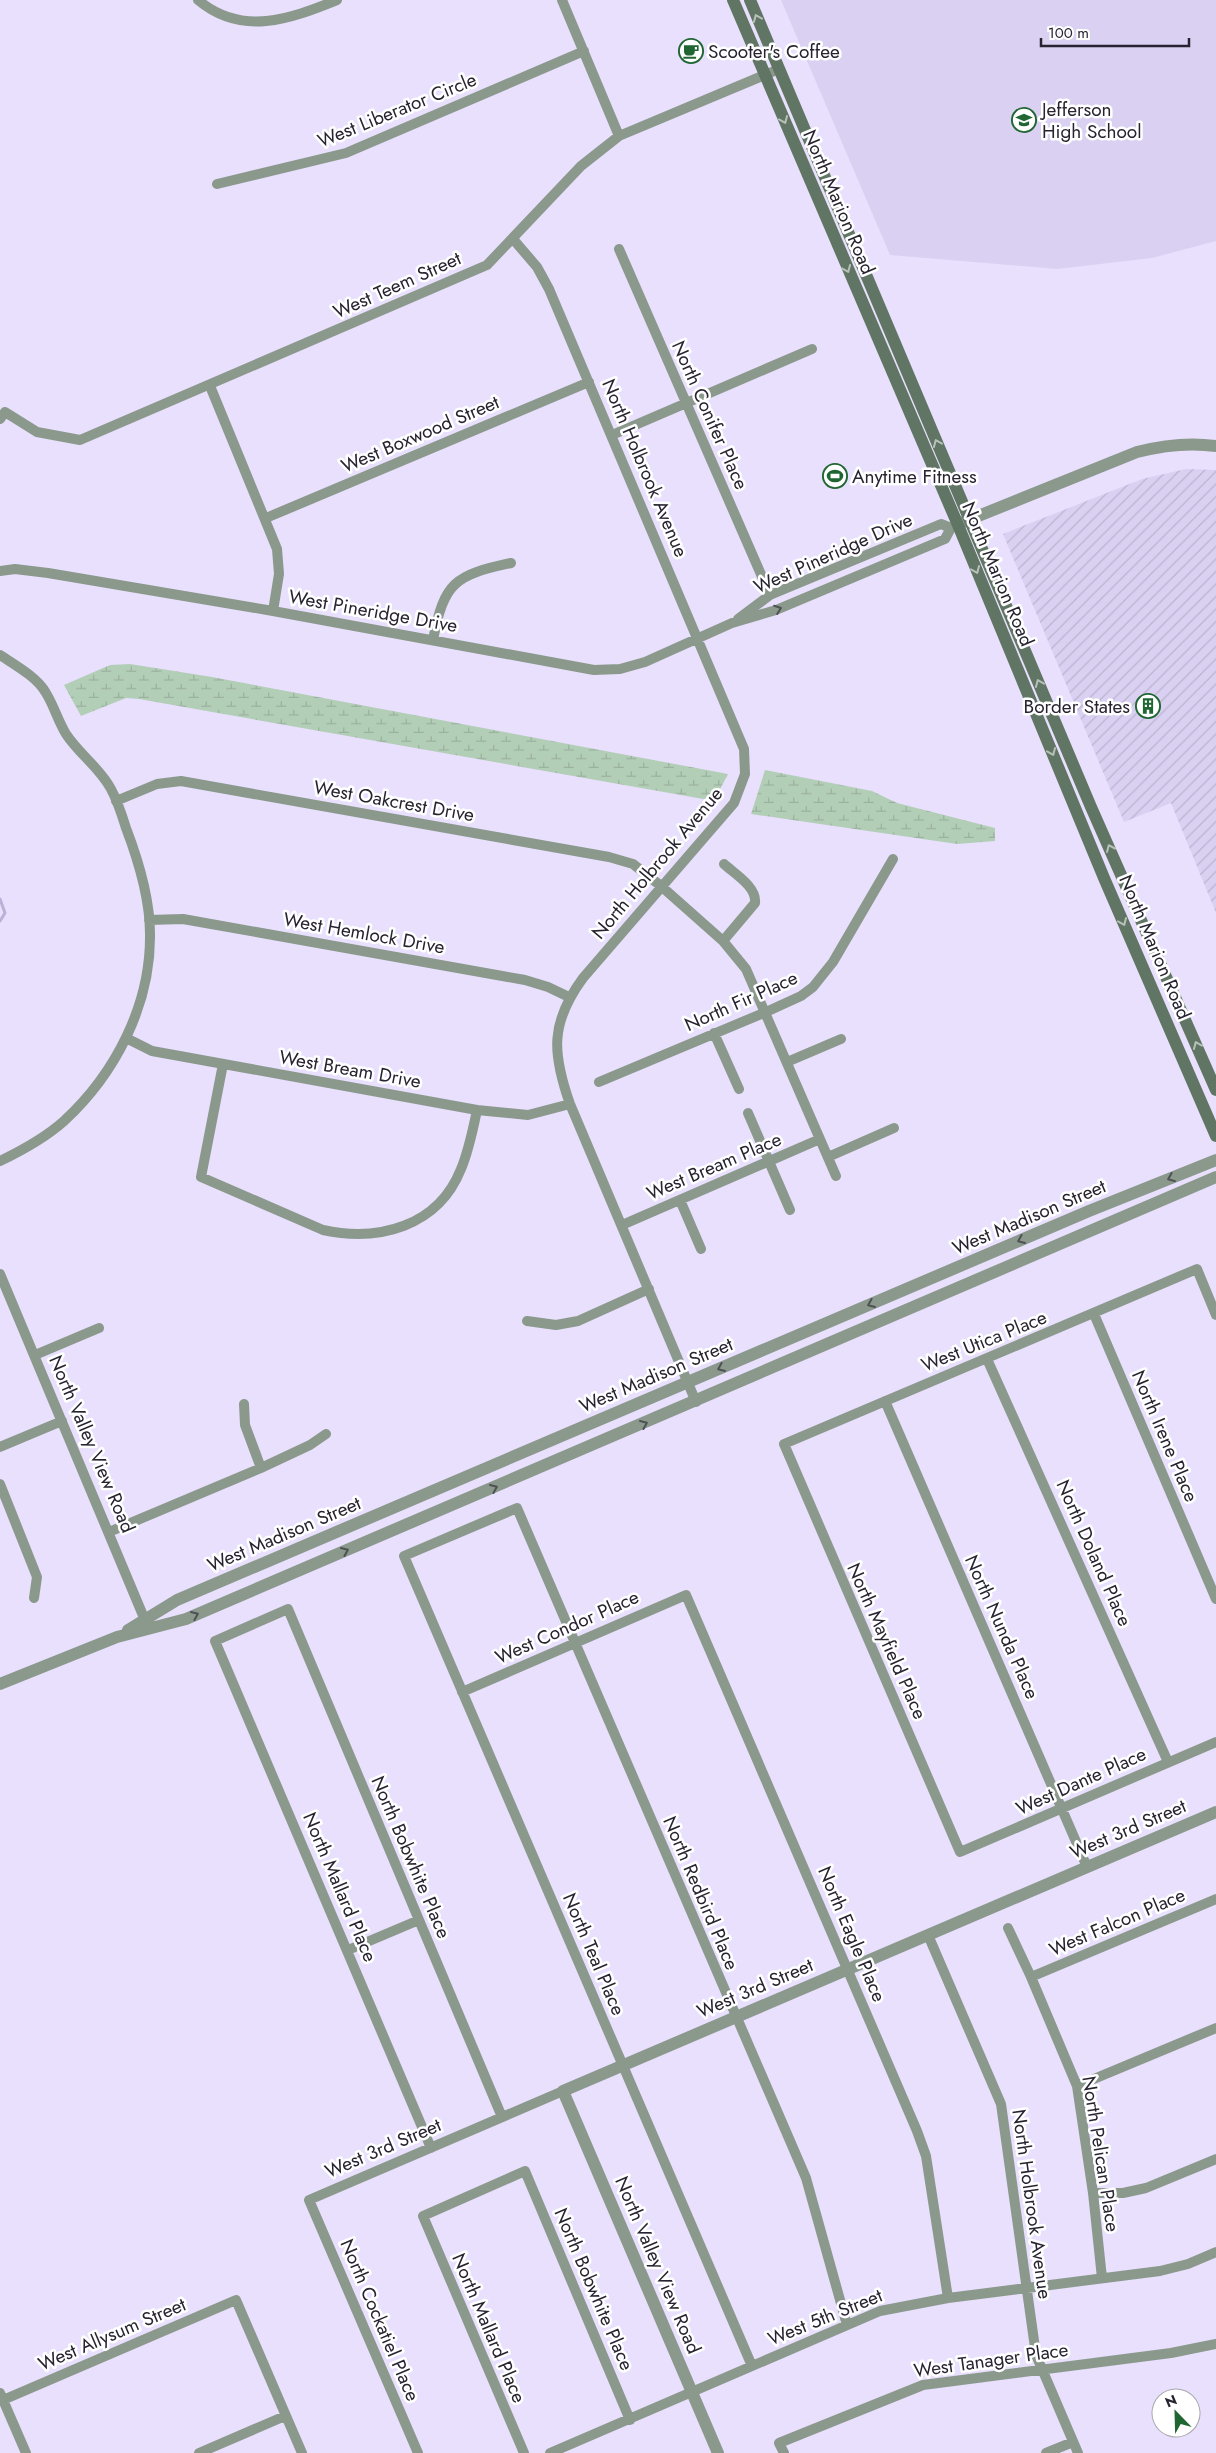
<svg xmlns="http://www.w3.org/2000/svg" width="1216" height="2453" font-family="Jost,sans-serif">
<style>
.built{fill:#dad1f2}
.industrial{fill:url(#industrial-furrows)}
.wetland{fill:url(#wetland-marsh)}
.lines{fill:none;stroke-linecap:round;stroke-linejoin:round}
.stream{stroke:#bbb0d6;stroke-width:3}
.minor{stroke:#8b998d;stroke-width:10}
.tertiary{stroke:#8b998d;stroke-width:12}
.secondary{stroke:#607563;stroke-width:12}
.oneway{stroke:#b7c1b9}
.oneway2{stroke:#4f5255}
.labels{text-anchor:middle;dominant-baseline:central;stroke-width:5;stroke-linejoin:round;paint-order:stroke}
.poi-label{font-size:19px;fill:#272330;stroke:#fff;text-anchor:start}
.street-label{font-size:19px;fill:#272330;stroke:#fff}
</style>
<defs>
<pattern id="industrial-furrows" width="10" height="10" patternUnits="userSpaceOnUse" patternTransform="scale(1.25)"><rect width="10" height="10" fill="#dad1f2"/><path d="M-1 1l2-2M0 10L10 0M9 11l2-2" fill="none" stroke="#bbb3d0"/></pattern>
<pattern id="wetland-marsh" width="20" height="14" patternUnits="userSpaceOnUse" patternTransform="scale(1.25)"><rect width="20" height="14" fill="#b3ceb7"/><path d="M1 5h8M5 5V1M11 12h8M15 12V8" fill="none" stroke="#9ab19e"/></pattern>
</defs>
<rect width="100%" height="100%" fill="#e8e0fd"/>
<path class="built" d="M781,0H1216V241L1152,258L1057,269L890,255Z"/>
<path class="industrial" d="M1186,469L1216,470V913L1171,803L1124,822L1003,534L1142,479Z"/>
<path class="wetland" d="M130,664L212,677L728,774L716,797L709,800L139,699L126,698L81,716L64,685L110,665Z
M765,770L872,791L897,803L995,828V841L957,844L751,814Z"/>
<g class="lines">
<path class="stream" d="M0,899L5,913L0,921"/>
<path class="minor" d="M198,0C242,37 290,19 337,0
M562,0L619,136
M217,184L346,153L584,51
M513,239L537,267L549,289L744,749L745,774L734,803L583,978C550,1023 552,1053 570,1104L696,1402
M619,249L770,595
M210,386L277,549L279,574L273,611
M0,419L5,412L37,432L80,440L487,265L581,166L619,136L779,69
M612,435L812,349
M266,518L589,382
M0,571L15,569L48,573L273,611L594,670L620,669L645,662L732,623L776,610L945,539L951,528L958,525
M738,619L770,595L941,524L951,528
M433,640C444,582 455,575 511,563
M0,655C15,665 37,677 46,693C54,706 58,721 66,734C79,754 100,768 111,789C118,802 122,815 126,828C139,862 150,898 150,934C151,1005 115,1074 64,1121C45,1138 23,1150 0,1161
M116,801L157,784L181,781L609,857L633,864L661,886L723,941L746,969L836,1176
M149,920L183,919L525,980L548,987L569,997
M723,941L755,903C757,887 735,874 724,864
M714,1033L739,1089
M126,1038L152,1051L477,1110L528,1115L570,1104
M787,1062L841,1039
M223,1064L201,1177L323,1230C378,1242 438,1227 461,1169C469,1150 473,1129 477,1110
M599,1082L766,1012L801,996L813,987L833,962L893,859
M748,1113L790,1210
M828,1157L894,1128
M680,1200L701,1249
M622,1225L820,1139
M0,1274L147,1625
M1094,1314L1216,1599
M1216,1315L1197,1269L784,1444L960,1852L1216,1742
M527,1321L556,1325L578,1321L649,1289
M35,1355L99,1328
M987,1359L1168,1762
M885,1401L1087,1867
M244,1404L245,1425L261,1468
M0,1447L62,1421
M0,1484L37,1577L34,1598
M109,1532L261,1468L310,1445L326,1434
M462,1692L686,1595L917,2131L926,2156L948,2298
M1008,1928L1031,1977L1077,2086L1093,2193L1102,2278
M928,1935L1001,2104L1036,2355L1078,2453
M348,1950L419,1920
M1031,1977L1216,1899
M1077,2086L1216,2028
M431,2148L215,1641L288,1609L502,2117
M1093,2193H1123L1146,2188L1216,2159
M752,2366L404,1556L517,1508L806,2178L847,2325
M0,2393L26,2453
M3,2400L236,2300L302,2453
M199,2453L285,2416
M418,2453L309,2200L563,2091
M524,2453L423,2216L525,2171L630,2420
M550,2453L880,2311L948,2298L1160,2271L1188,2264L1216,2252
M784,2453L779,2443L923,2385L1171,2353L1216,2344
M1046,2453L1073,2442"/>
<path class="tertiary" d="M961,523L1137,452C1164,445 1188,442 1216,446
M128,1630L177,1600L1089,1211L1216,1160
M0,1684L117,1637L186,1619L1216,1177
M718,2453L563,2091L1216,1812"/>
<path class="secondary" d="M733,0L958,525L1104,878L1216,1136
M750,0L1091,807L1216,1090"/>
</g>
<defs><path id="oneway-chevron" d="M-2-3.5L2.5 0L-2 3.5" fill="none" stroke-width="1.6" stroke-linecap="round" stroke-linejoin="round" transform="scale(1.25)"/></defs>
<g class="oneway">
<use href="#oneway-chevron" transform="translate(757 18) rotate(-113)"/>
<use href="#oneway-chevron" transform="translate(784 120) rotate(67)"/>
<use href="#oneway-chevron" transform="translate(847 269) rotate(67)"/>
<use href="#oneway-chevron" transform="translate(937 443) rotate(-113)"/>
<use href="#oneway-chevron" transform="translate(976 570) rotate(67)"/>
<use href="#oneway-chevron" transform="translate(1039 683) rotate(-113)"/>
<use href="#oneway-chevron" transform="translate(1052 752) rotate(67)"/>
<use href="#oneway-chevron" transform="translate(1110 848) rotate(-114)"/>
<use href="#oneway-chevron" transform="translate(1123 922) rotate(67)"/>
<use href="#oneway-chevron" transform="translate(1197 1045) rotate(-113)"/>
</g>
<g class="oneway2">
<use href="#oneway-chevron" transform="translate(778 609) rotate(-20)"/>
<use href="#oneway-chevron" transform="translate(1171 1178) rotate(158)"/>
<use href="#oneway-chevron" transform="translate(1021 1240) rotate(157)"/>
<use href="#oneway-chevron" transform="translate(871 1304) rotate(157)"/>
<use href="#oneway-chevron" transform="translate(721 1368) rotate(157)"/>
<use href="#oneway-chevron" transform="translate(644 1424) rotate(-23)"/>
<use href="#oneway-chevron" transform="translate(494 1488) rotate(-23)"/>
<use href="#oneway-chevron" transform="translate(345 1551) rotate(-23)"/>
<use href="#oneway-chevron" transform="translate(195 1615) rotate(-23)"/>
</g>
<defs>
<symbol id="cafe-ring" viewBox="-11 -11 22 22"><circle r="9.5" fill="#fff" stroke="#1f6632" stroke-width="1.5"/><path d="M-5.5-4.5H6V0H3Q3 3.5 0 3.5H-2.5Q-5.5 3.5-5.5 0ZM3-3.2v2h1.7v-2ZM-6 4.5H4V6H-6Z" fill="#1f6632"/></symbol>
<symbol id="school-ring" viewBox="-11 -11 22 22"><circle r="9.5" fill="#fff" stroke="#1f6632" stroke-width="1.5"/><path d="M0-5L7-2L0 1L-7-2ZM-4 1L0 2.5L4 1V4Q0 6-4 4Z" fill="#1f6632"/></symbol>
<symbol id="stadium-ring" viewBox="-11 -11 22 22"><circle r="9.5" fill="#fff" stroke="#1f6632" stroke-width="1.5"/><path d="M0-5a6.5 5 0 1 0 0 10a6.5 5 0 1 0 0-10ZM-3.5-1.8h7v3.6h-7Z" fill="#1f6632"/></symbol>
<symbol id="building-ring" viewBox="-11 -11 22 22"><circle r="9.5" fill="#fff" stroke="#1f6632" stroke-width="1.5"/><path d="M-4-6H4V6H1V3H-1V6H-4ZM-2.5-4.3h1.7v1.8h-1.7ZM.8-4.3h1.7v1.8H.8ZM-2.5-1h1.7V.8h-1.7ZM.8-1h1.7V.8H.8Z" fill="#1f6632"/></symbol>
</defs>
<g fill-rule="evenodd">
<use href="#cafe-ring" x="677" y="37" width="28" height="28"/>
<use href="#school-ring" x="1010" y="106" width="28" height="28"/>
<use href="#stadium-ring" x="821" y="462" width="28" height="28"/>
<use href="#building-ring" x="1134" y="692" width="28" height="28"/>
</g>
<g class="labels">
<g class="poi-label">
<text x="708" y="51">Scooter's Coffee</text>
<text x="1042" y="109">Jefferson<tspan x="1042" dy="22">High School</tspan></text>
<text x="852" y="476">Anytime Fitness</text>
<text x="1130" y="706" text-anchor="end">Border States</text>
</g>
<g class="street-label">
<text transform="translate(397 110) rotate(-22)">West Liberator Circle</text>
<text transform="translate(839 202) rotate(67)">North Marion Road</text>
<text transform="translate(397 285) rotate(-24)">West Teem Street</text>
<text transform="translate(710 415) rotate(66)">North Conifer Place</text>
<text transform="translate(420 434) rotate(-23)">West Boxwood Street</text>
<text transform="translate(645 468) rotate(67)">North Holbrook Avenue</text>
<text transform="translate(833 553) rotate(-24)">West Pineridge Drive</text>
<text transform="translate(998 574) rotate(67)">North Marion Road</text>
<text transform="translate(373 611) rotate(10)">West Pineridge Drive</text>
<text transform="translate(394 801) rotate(10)">West Oakcrest Drive</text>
<text transform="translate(657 863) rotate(-50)">North Holbrook Avenue</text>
<text transform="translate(364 933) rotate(10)">West Hemlock Drive</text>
<text transform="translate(1155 947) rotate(67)">North Marion Road</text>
<text transform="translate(741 1001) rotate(-24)">North Fir Place</text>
<text transform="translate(350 1069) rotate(10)">West Bream Drive</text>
<text transform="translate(714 1166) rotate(-23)">West Bream Place</text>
<text transform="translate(1029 1217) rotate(-23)">West Madison Street</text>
<text transform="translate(984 1341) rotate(-22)">West Utica Place</text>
<text transform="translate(656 1375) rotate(-23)">West Madison Street</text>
<text transform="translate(1165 1436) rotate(67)">North Irene Place</text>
<text transform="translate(92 1444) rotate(67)">North Valley View Road</text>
<text transform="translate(284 1534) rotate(-23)">West Madison Street</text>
<text transform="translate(1094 1553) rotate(66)">North Doland Place</text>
<text transform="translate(567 1627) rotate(-24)">West Condor Place</text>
<text transform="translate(1002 1627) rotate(66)">North Nunda Place</text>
<text transform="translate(887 1641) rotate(66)">North Mayfield Place</text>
<text transform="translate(1081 1781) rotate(-24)">West Dante Place</text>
<text transform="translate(1128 1829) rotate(-23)">West 3rd Street</text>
<text transform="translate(411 1857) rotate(67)">North Bobwhite Place</text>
<text transform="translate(340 1887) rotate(67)">North Mallard Place</text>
<text transform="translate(701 1893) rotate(67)">North Redbird Place</text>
<text transform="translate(1117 1922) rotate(-23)">West Falcon Place</text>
<text transform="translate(852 1934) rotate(67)">North Eagle Place</text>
<text transform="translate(594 1954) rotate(67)">North Teal Place</text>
<text transform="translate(755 1988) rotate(-23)">West 3rd Street</text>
<text transform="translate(383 2148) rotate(-23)">West 3rd Street</text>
<text transform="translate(1101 2154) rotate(81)">North Pelican Place</text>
<text transform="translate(1032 2204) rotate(82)">North Holbrook Avenue</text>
<text transform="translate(658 2265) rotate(67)">North Valley View Road</text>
<text transform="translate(594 2289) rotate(67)">North Bobwhite Place</text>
<text transform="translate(825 2317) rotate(-22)">West 5th Street</text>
<text transform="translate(380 2320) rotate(67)">North Cockatiel Place</text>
<text transform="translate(489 2328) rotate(67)">North Mallard Place</text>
<text transform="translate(112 2334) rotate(-23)">West Allysum Street</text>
<text transform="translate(991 2360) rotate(-8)">West Tanager Place</text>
</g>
</g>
<g transform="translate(1176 2413) rotate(337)"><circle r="24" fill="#ffffff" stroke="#a9a7ac"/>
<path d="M0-4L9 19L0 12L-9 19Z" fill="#1f6632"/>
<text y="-8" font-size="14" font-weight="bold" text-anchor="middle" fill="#272330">N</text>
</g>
<path d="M1041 38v8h148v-8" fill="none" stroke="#272330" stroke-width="2.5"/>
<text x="1048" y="38" font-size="15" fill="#272330" stroke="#ffffff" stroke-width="4" paint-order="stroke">100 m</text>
</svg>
